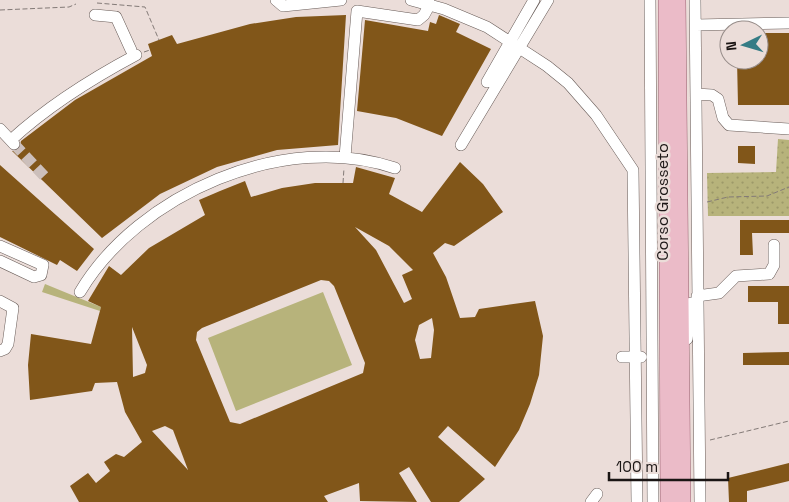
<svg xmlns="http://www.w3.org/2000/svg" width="789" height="502" font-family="'Space Grotesk',sans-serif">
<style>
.grass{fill:#b7b37b}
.park{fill:url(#park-dots)}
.building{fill:#815619;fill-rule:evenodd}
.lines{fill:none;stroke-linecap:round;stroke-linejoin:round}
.minor-tunnel{stroke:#ccbfbb;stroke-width:11;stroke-dasharray:11 5.5;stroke-linecap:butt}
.minor-casing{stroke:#685c58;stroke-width:12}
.major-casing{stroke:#996471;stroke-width:16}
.path{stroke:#837a77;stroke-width:1;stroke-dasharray:5 2.5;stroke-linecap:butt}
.minor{stroke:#fff;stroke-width:11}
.major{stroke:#ebbbc8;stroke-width:15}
.labels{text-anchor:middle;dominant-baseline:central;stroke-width:5;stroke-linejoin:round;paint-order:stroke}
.street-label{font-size:16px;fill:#1a1514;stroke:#ebddd9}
</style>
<defs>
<pattern id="park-dots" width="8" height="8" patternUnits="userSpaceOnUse" patternTransform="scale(1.25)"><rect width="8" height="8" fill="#b7b37b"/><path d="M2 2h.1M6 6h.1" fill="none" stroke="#9d9969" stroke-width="1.8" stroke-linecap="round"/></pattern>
</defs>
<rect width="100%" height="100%" fill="#ebddd9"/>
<path class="grass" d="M45,284L101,307L100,311L42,292Z
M323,292L352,365L236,411L208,338Z"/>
<path class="park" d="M778,139L789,140V216H708L707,173L776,172Z"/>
<path class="building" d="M346,15L338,145L277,150L217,167L160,194L102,238L12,151L19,150L21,141L75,100L152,56L148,44L172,35L177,44L250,24L296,17Z
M439,15L460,24L456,32L491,49L442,136L396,118L357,111L365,20L428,31L430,22L436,24Z
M759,33H789V105H738L737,60H759Z
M738,146H755V164L738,163Z
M460,162L483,184L503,212L454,246L445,243L433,253L446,277L460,318L475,317L479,309L535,301L543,336L539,375L530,404L519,430L495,467L448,426L438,437L485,479L476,487L459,502H431L409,467L399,473L417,502L360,501L359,483L324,496L328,502H79L70,486L88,473L96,483L110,471L104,462L116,454L124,457L142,442L125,412L117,382L95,383L92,391L30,400L28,365L31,334L91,344L101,307L88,301L109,266L121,275L149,248L205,215L199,200L220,191L245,181L251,197L282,188L315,183H353L356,167L395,178L389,194L422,212ZM355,227L389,246L413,270L402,275L412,299L404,303L376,250ZM321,280L329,281L334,286L365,363L363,373L240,424L230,422L196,340L197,332L202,328ZM432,318L434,330L431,358L420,359L415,340L419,325ZM132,327L147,365L145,373L133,377ZM165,426L173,430L188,470L152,431Z
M0,165L94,249L77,271L60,260L57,265L0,237Z
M740,220H789V233H752L753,255H740Z
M748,286H789V324H778V302H748Z
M789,352V365H743V353Z
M789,463V481L747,491V502H729L728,478Z"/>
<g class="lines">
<path class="minor-tunnel" d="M14,144L46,178"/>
<defs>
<path id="minor" d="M276,0L283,6L341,0
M411,0L444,9L487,27L547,66L568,83L596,115L633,170L637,502
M650,0L653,502
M695,0L700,502
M95,15L116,17L131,50
M696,25L789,23
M487,82L534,0
M696,94L712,95L718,99L723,118L729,125L789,129
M0,129L14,144
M11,140C49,105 91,79 136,55
M461,145L548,0
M345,157L357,11L418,20L424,15L430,4
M0,246L43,265L41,275L34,277L0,261
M80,292C138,194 285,130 395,168
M697,296L719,293L736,276L769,274L774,265V245
M0,301L13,308L8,344L5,349L0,351
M687,339L691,303
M622,357H641
M591,502L597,494"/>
<path id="major" d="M666,0L668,502
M678,0L683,502"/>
</defs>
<use href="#minor" class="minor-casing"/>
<use href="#major" class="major-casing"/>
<path class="path" d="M97,3L145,7L159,40
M0,10L69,7L76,4
M144,52L150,50
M343,183L344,168
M707,202L728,197L767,196L789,187
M710,440L789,421"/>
<use href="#minor" class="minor"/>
<use href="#major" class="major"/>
</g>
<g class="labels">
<g class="street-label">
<text transform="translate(662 202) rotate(-90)">Corso Grosseto</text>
</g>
</g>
<g transform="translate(744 45) rotate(265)"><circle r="24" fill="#ebddd9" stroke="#978d8a"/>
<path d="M0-4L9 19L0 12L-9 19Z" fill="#357c85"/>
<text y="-8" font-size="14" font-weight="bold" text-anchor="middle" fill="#1a1514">N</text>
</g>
<path d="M609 472v8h119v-8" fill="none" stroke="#1a1514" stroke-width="2.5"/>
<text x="616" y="472" font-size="15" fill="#1a1514" stroke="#ebddd9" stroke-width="4" paint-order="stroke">100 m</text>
</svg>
